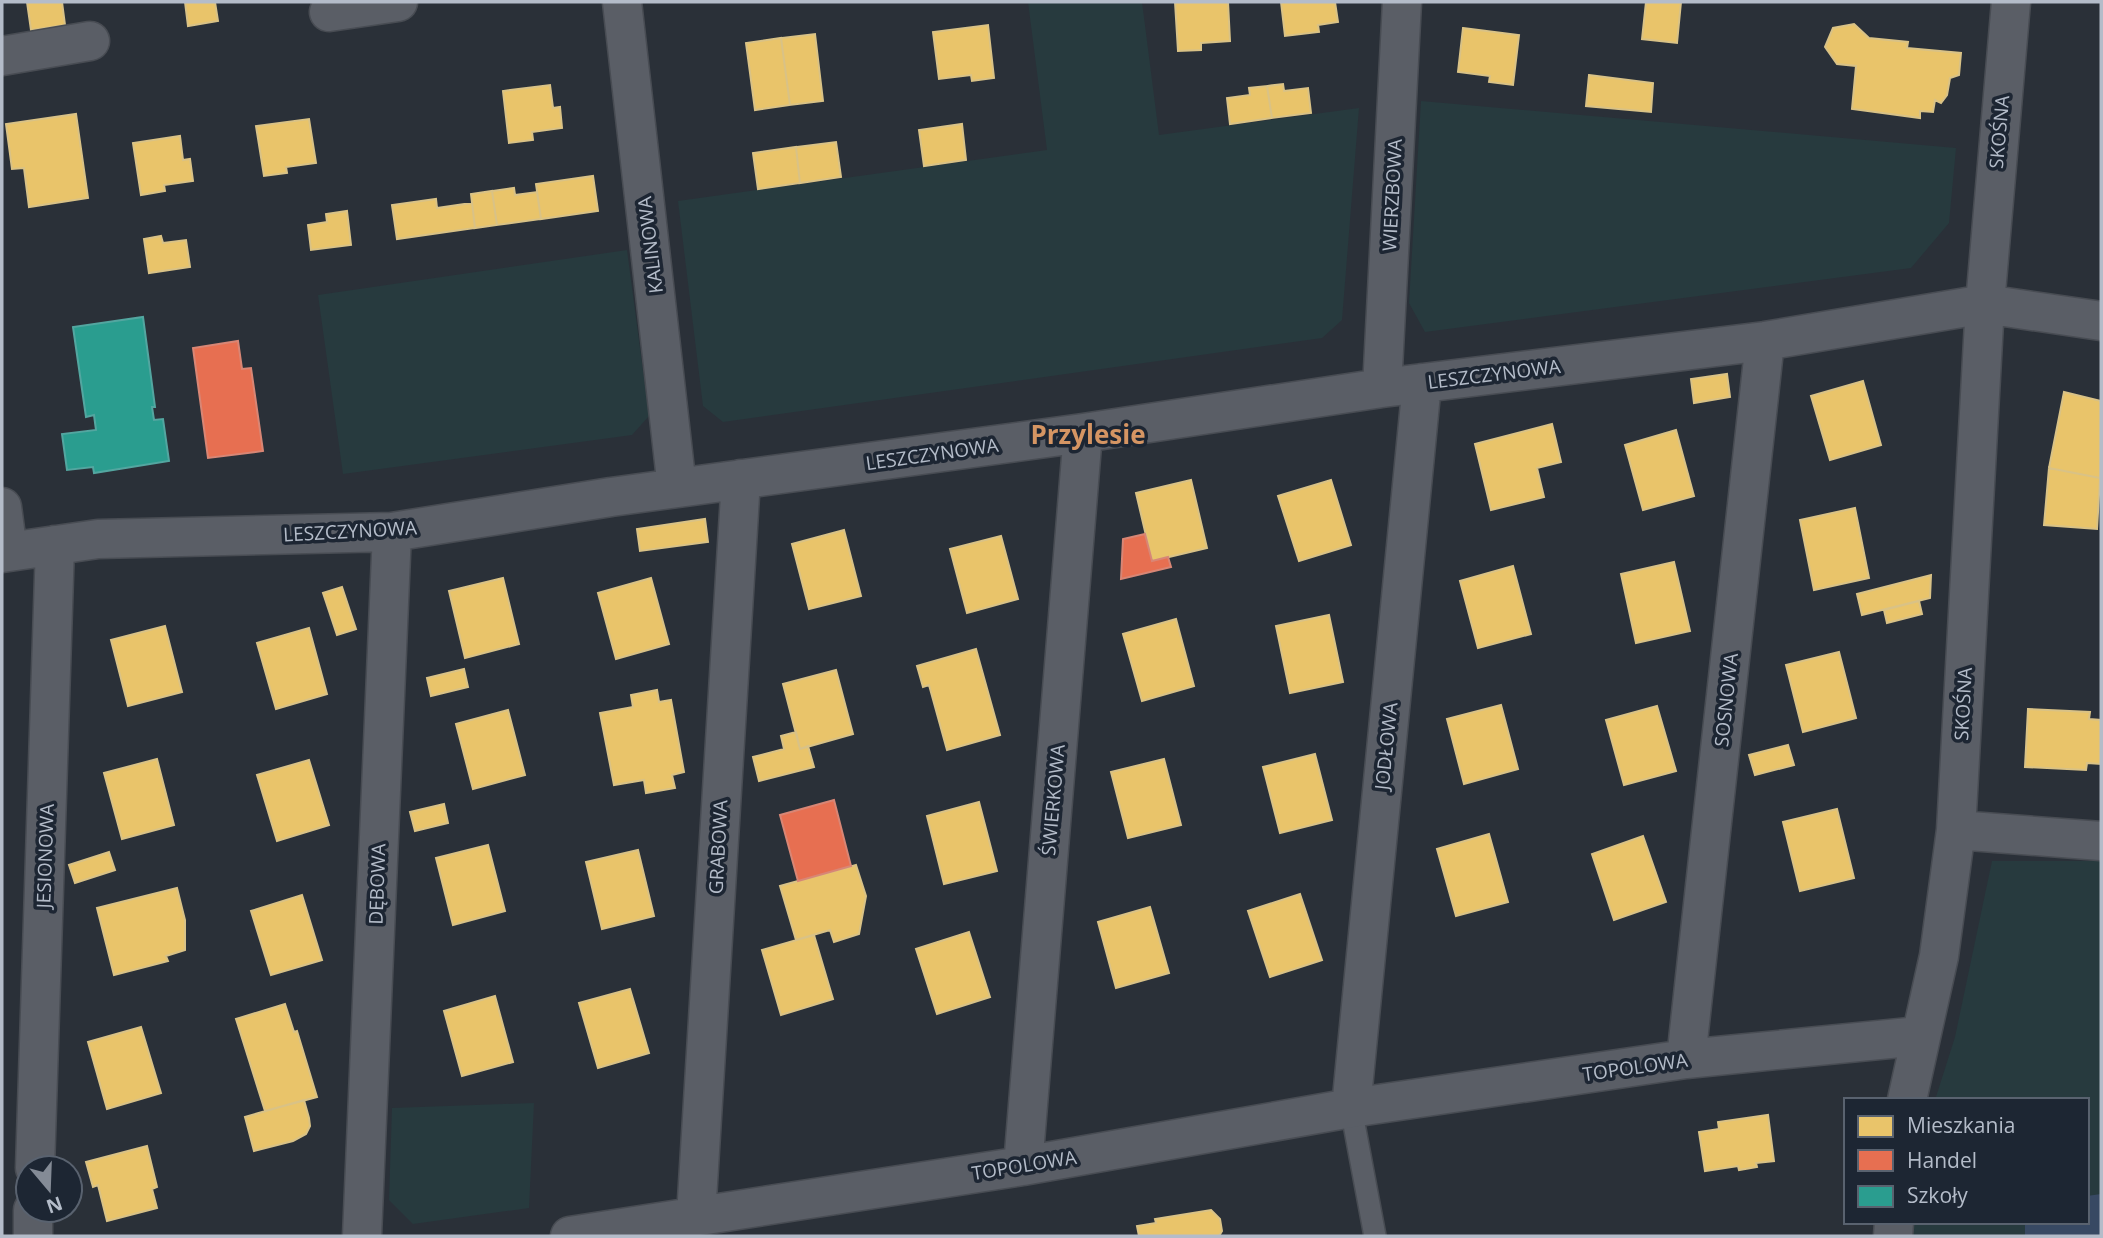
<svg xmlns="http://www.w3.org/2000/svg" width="2103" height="1238" font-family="'Open Sans',sans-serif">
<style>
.green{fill:#273a3e}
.water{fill:#384963}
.homes{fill:#e9c46a;stroke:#d9c286;stroke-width:2}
.shops{fill:#e76f51;stroke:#d88675;stroke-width:2}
.schools{fill:#2a9d8f;stroke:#53a6a0;stroke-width:2}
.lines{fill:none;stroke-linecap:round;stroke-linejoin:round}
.lane-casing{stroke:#484c53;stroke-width:24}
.street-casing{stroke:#484c53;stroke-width:41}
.lane{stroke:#5a5e66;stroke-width:21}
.street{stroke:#5a5e66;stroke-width:38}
.labels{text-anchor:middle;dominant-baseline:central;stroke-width:7;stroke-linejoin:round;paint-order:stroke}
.street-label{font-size:19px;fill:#b4bcc9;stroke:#1d2633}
.district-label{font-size:26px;font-weight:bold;fill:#d59563;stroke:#1d2633}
</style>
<rect width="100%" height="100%" fill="#2a3038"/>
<path class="green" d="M1028,2H1142L1159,135L1359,108L1342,320L1322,338L723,422L703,406L678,201L1047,150Z
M1421,101L1956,148L1949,223L1911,268L1425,332L1409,303Z
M627,250L649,416L632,435L343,474L318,295Z
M1992,861H2101V1236H1909L1910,1222H2087V1100H1935L1955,1037Z
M534,1103L529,1208L413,1224L389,1200L392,1108Z"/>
<path class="water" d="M2101,1194V1236H2025V1222H2087V1196Z"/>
<path class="homes" d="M27,2H62L65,25L31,30Z
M185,2H215L218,21L188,26Z
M1175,2H1228L1230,41L1201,43V50L1178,51Z
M1281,2H1335L1338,22L1318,25L1319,32L1285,36Z
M1646,2H1681L1677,43L1642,39Z
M1854,24L1869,38L1908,42L1907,48L1961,53L1959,75L1950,78L1947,95L1941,103L1935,100L1933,112L1920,111V118L1852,109L1856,66L1837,64L1825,47L1833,28Z
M988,25L994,78L972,81L971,75L939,79L933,32Z
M1463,28L1519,35L1513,85L1489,82L1490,76L1458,72Z
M815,34L823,101L790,105L781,38Z
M781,38L790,105L755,110L746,43Z
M1589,75L1653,83L1651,112L1586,106Z
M1283,84L1284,91L1308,88L1311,113L1272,118L1267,86Z
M550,85L553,108L560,107L562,128L532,132L533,140L509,143L503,91Z
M1267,86L1272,118L1230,124L1227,98L1250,95L1249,88Z
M76,114L88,198L29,207L24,168L12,169L6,124Z
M309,119L316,163L286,167L287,173L264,176L256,126Z
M962,124L966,160L924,166L919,130Z
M180,136L183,160L190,159L193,181L164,185L165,191L141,195L133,143Z
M836,142L841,177L800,183L796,147Z
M796,147L800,183L758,189L753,153Z
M593,176L598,211L541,219L536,184Z
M514,188L515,195L537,192L541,219L497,225L492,191Z
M492,191L497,225L475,228L471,194Z
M436,199L437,208L472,203L475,228L397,239L392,205Z
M347,211L351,245L311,250L308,225L327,222L326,214Z
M161,236L163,243L186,240L190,267L149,273L144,239Z
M1727,374L1730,397L1694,403L1691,379Z
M1863,381L1881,445L1830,460L1811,396Z
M2064,392L2101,401L2100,478L2049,468Z
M1552,424L1561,462L1537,468L1544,497L1491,510L1475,444Z
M1676,430L1694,496L1643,510L1625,445Z
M2049,468L2100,478L2097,529L2044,525Z
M1191,480L1207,548L1152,561L1136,493Z
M1331,480L1351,545L1299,561L1278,496Z
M1855,508L1869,578L1814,590L1800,520Z
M705,519L708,542L640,551L637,529Z
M844,530L861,596L809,609L792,544Z
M1001,536L1018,599L967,613L950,549Z
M1674,562L1690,631L1636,643L1621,574Z
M1513,566L1531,634L1478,648L1460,581Z
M1931,575L1930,598L1862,615L1857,594Z
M503,578L519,644L465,658L449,591Z
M651,578L669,644L616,659L598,593Z
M342,587L356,629L337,635L323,593Z
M1919,601L1922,614L1887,623L1884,610Z
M1329,615L1343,682L1290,693L1276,626Z
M1176,619L1194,686L1142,701L1123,634Z
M165,626L182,692L128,706L111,640Z
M309,628L327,694L276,709L257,643Z
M976,649L1000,735L947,750L929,685L923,687L917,666Z
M1839,652L1856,718L1803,732L1786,665Z
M464,669L468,687L431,696L427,678Z
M836,670L853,734L800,749L783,684Z
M657,690L659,702L671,700L684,772L672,775L675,788L646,793L644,780L614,785L600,713L633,707L631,695Z
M1501,705L1518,769L1464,784L1447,719Z
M1657,706L1676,771L1624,785L1606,720Z
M2028,709L2090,712L2089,719L2101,720V764L2087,763L2086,770L2025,767Z
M508,710L525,775L473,789L456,724Z
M796,732L800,749L808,746L814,767L759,781L753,757L784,749L781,736Z
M1788,745L1794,765L1755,775L1749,755Z
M1315,754L1332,820L1280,833L1263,767Z
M157,759L174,825L122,839L104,773Z
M1164,759L1181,825L1128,838L1111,772Z
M309,760L329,825L277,841L257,775Z
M979,802L997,871L944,884L927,816Z
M444,804L448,823L415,831L410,812Z
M1837,809L1854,878L1800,891L1783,822Z
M1489,834L1508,902L1456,916L1437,849Z
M1643,836L1666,902L1614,920L1592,854Z
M488,845L505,911L453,925L436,858Z
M638,850L654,916L602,929L586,862Z
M109,852L115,870L75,883L69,865Z
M856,865L866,896L859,934L834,942L830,930L796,940L780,886Z
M177,888L185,920V950L166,956L168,961L114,975L97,908Z
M1300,894L1322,960L1270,977L1248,911Z
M302,895L322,960L271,975L251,911Z
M1150,907L1169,973L1116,988L1098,922Z
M969,932L990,997L937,1014L916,949Z
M814,935L833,999L781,1015L762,950Z
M630,989L649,1053L598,1068L579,1003Z
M495,996L513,1062L462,1076L444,1011Z
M285,1004L294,1032L297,1031L317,1097L265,1111L236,1019Z
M141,1027L161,1093L107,1109L88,1042Z
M304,1100L309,1118L310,1126L306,1134L293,1141L254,1151L245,1117Z
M1768,1115L1774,1161L1756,1163L1757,1167L1739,1170L1738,1166L1705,1171L1699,1132L1719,1129L1718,1122Z
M147,1146L157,1187L152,1189L157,1208L107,1221L98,1185L93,1187L86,1162Z
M1211,1210L1220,1219L1222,1231L1219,1236H1139L1137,1226L1156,1223L1155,1219Z"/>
<path class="shops" d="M238,341L242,369L251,368L263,451L208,458L193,348Z
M1145,534L1152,561L1168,557L1171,567L1121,579L1123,539Z
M834,800L851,866L798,881L780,815Z"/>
<path class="schools" d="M143,317L155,407H152L154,420L163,419L169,461L94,473L93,467L67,470L62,434L96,430L94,415L86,417L73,327Z"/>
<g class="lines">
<defs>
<path id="lane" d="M1351,1108L1375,1236"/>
<path id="street" d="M622,2L677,488
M329,12L398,2
M2,56L90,41
M1382,388L1402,2
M2,507L8,552
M2,553L98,539L392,532L611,497L1083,433L1382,388L1765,341L1985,304L2101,321
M1956,830L2101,841
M1686,1059L1765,341
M1907,1100L1939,956L1956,830L1985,304L2011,2
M1351,1108L1422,383
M1023,1166L1083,433
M35,1168L55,545
M696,1216L741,479
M33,1236V1210
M362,1236L392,532
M570,1236L1023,1166L1351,1108L1686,1059L1920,1036
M1893,1236L1894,1222"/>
</defs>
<use href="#lane" class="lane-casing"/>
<use href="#street" class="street-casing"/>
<use href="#lane" class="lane"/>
<use href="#street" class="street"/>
</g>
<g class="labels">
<g class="street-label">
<text transform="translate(1999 132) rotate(-85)">SKOŚNA</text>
<text transform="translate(1392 195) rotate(-87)">WIERZBOWA</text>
<text transform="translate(650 245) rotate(-97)">KALINOWA</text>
<text transform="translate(1494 374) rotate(-7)">LESZCZYNOWA</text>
<text transform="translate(932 454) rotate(-8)">LESZCZYNOWA</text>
<text transform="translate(350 531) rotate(-3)">LESZCZYNOWA</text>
<text transform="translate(1726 700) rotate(-84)">SOSNOWA</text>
<text transform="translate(1963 704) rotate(-87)">SKOŚNA</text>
<text transform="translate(1386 746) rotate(-84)">JODŁOWA</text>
<text transform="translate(1053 800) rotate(-85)">ŚWIERKOWA</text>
<text transform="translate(718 847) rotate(-87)">GRABOWA</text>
<text transform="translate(45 856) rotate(-88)">JESIONOWA</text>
<text transform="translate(377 884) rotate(-88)">DĘBOWA</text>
<text transform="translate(1635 1067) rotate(-8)">TOPOLOWA</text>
<text transform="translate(1024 1165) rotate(-9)">TOPOLOWA</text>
</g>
<g class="district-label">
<text x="1088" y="434">Przylesie</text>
</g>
</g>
<rect width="2103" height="1238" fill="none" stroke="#b4bcc9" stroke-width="7"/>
<rect x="1844" y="1098" width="245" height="126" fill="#1d2633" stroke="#59626f" stroke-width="2"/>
<rect x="1858" y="1116" width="35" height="21" fill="#e9c46a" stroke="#59626f" stroke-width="2"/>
<text x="1907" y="1133" font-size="21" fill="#b4bcc9">Mieszkania</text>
<rect x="1858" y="1150" width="35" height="21" fill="#e76f51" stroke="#59626f" stroke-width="2"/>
<text x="1907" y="1168" font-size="21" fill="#b4bcc9">Handel</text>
<rect x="1858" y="1186" width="35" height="21" fill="#2a9d8f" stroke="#59626f" stroke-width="2"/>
<text x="1907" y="1203" font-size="21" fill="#b4bcc9">Szkoły</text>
<g transform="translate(49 1189) rotate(161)"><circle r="33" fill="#1d2633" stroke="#59626f" stroke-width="2"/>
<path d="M0-5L12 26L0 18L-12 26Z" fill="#848b96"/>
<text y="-10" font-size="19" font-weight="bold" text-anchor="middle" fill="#b4bcc9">N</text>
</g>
</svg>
